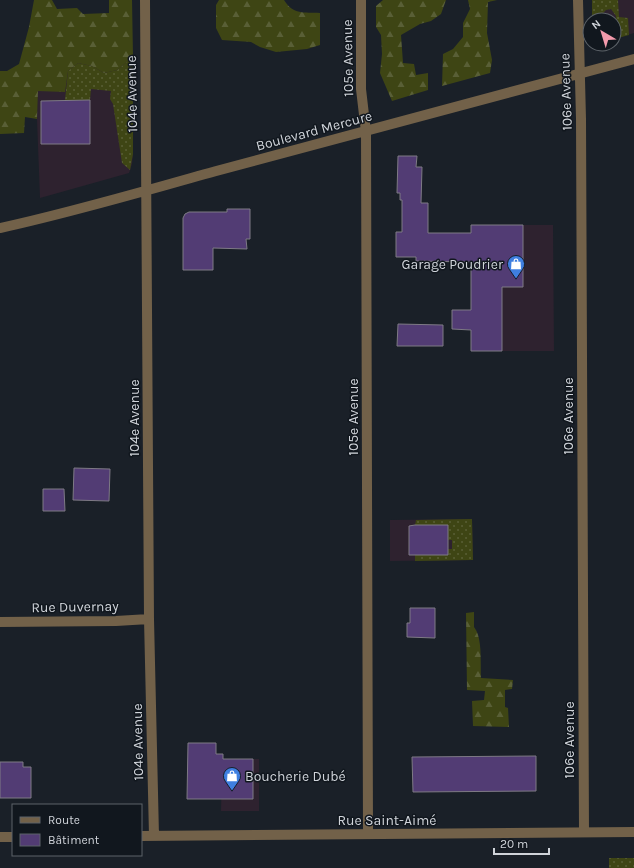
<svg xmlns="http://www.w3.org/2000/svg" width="634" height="868" font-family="Karla,sans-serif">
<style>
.commercial{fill:#2e222f}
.grass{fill:url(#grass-dots)}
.forest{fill:url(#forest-firs)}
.building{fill:#523c74;stroke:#7e7a85}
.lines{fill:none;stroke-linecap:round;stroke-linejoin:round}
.minor{stroke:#726149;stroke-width:10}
.labels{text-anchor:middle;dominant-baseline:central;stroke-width:3;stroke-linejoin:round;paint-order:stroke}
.street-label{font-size:14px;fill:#d0d4da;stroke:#11171e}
.poi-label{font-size:14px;fill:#d0d4da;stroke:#11171e;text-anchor:end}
</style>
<defs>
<pattern id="grass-dots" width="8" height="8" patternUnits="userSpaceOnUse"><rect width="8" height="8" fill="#3e4514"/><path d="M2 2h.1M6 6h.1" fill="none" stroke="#595f36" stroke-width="1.8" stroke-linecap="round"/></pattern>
<pattern id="forest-firs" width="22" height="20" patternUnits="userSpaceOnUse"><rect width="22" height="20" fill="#3e4514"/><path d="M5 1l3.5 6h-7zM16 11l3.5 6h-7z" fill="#595f36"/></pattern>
</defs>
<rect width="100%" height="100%" fill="#1a2028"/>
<path class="commercial" d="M592,0H634V33L614,39V20H592Z
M38,53L133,57V154L132,164L129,173L40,198L37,119Z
M471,225H553L554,351H471Z
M472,519L473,560L390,561V520Z
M238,759H259V811H221L222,769H238Z"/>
<path class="grass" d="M592,0H618L619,17L628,18L629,35L614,39L616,16L611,9L606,10L600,16V20H592Z
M133,57V154L130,170L122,163L113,104L110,99L111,91L91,89L90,100H65L68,71L78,63L92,66L104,73L117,70Z
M472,519L473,560L415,561V555H447L448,549H452V540H447L415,525L416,520Z
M609,858H634V868H609Z"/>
<path class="forest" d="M34,0H52L57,9L77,8L83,14L109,13V0H132L133,57L117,70L104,73L92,66L78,63L68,71L65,92L38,91L37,119L25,117L24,133L0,134V71H7L19,64L29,27Z
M219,0H284C293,15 304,12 320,13V45L307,49L276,52L260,47L251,42L222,40L216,28V5Z
M383,0H446L441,14L431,21L420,24L401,35L403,63L414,64L416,75L428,73V90L392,101L380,73L382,54L381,35L376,27V6Z
M468,0H497L488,2L487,33L492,60L490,73L442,86L443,54L453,49L463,37V23L470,9Z
M474,612V627C483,638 480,664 481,678L513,680L512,689L505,690V707L508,708L509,727L473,726L472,701L484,700L485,691L467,690L466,613Z"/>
<path class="building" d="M90,100V144H41V101Z
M398,156H417L416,167H422L421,203H428V233H471V225H523V287H502V351H471V330L452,329V310H471V262L416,261V257H396V232H402V200H400V193H397Z
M227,209H250V239H246L247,249L213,248V270H183V218L185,214L189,212H227Z
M398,324L443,325V346H397Z
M74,468L110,469L109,501L73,500Z
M43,489H64L65,511H43Z
M415,525H448V555H409V526Z
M410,608H435V638L407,637V623H410Z
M188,743H216V754H223V759H253V799H187Z
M536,756V791L413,792L412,757Z
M0,762H23V767H31V798H0Z"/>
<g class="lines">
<path class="minor" d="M145,0L149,619L154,836
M361,0V89L366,132L368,834
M578,0L581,119L584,832
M0,228C74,212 147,190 220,170C358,134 496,97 634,59
M0,622L116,621L149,619
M141,836L634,832
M0,837H13"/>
</g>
<defs>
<symbol id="shop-pin" viewBox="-11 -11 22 30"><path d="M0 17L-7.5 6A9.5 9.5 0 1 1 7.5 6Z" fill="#3f7fe0" stroke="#11171e"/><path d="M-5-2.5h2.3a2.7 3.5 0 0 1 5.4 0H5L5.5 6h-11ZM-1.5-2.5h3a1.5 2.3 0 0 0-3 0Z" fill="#fff"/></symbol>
</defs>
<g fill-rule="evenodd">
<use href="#shop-pin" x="506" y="254" width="20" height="27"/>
<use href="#shop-pin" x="222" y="766" width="20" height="27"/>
</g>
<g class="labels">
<g class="street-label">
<text transform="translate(348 58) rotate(-91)">105e Avenue</text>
<text transform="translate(566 92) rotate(-92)">106e Avenue</text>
<text transform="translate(132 94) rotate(-91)">104e Avenue</text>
<text transform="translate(314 131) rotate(-15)">Boulevard Mercure</text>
<text transform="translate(568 416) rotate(-90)">106e Avenue</text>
<text transform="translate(353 417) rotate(-90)">105e Avenue</text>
<text transform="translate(134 418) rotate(-90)">104e Avenue</text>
<text transform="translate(75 607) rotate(-1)">Rue Duvernay</text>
<text transform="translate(569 740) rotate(-90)">106e Avenue</text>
<text transform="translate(138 742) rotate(-91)">104e Avenue</text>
<text x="387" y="820">Rue Saint-Aimé</text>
</g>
<g class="poi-label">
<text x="503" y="264">Garage Poudrier</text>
<text x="245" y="776" text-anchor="start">Boucherie Dubé</text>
</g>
</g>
<rect x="12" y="804" width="130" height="52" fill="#11171e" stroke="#5d6369"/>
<rect x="20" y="817" width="20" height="6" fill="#726149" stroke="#5d6369"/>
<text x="48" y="824" font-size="12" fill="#d0d4da">Route</text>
<rect x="20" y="834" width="20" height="12" fill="#523c74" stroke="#5d6369"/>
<text x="48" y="844" font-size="12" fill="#d0d4da">Bâtiment</text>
<g transform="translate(602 32) rotate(322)"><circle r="19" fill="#11171e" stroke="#5d6369"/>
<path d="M0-3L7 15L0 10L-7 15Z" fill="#f39aac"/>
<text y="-6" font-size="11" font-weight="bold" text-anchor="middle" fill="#d0d4da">N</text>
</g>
<path d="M494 848v6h55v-6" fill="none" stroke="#d0d4da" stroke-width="2"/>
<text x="500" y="848" font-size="12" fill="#d0d4da" stroke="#11171e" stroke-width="3" paint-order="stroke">20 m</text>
</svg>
